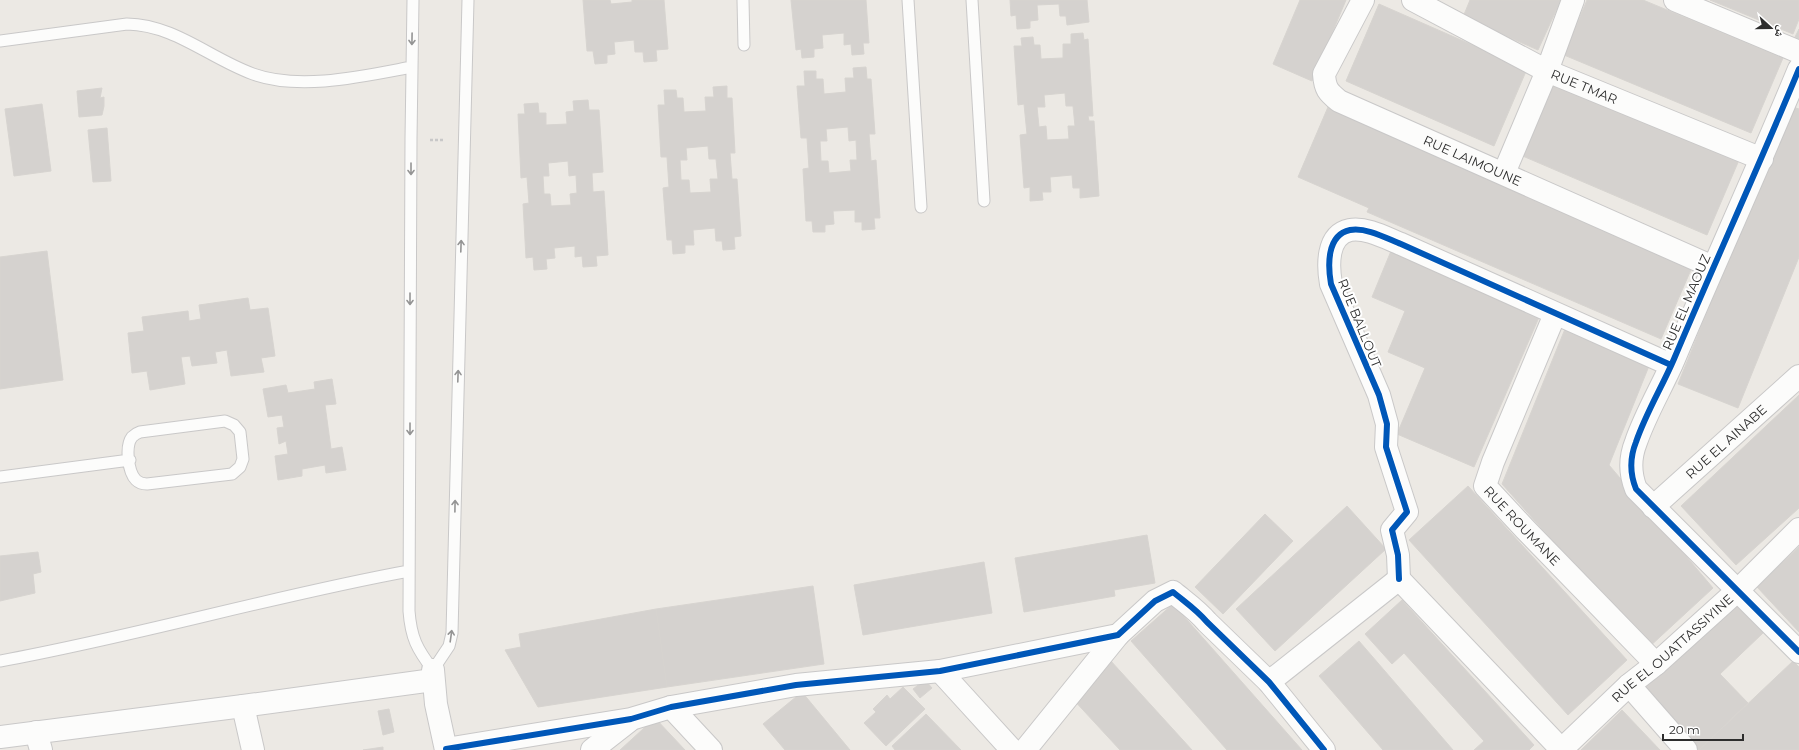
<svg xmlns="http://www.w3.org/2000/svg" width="1799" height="750" font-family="Montserrat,'Noto Naskh Arabic',sans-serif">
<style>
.building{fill:#d5d2cf;stroke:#d7d4d0;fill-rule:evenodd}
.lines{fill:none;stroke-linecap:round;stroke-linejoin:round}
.service-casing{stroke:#c9c8c8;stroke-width:13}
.minor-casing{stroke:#c9c8c8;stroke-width:24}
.path{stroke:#c8c8c8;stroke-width:2.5;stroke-dasharray:3 2;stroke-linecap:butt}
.service{stroke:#fcfcfb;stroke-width:11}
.minor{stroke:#fcfcfb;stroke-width:22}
.cycleway-casing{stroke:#fff;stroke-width:8}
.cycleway{stroke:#0057b8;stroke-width:6}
.oneway{stroke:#949494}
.labels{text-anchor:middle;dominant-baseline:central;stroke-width:4;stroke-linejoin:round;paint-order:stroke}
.street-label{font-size:13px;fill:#2d2d2d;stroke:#fff}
</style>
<rect width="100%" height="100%" fill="#ece9e4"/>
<path class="building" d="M583,0H610L611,4L632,2V0H664L668,49L656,50L657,61L644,62L643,52H635L634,40L614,42L615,54L607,55V63L595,64L593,51H587Z
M791,0H866L869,43H863L864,54L852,55L851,44L844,45V33L822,35L823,48L814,49V57L802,58L801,49L796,50Z
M1010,0H1087L1089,22L1067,25L1066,16H1060L1059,4L1037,5L1038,20L1030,21V28L1017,29L1016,15L1011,16Z
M1300,0H1346L1312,81L1273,64Z
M1470,0H1561L1538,50L1463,17Z
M1587,0H1643L1783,58L1751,133L1564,55Z
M1710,0H1799V19L1793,34Z
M1379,4L1527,69L1494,146L1346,81Z
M1799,29V39L1795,37Z
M1083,33L1084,40L1088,39L1093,116H1088L1089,121H1094L1099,196L1080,198V188H1073L1072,175L1050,177L1051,192H1042L1043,200L1030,201V187L1024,188L1020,135L1027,134L1024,104L1018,105L1014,46H1022L1021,38L1033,37L1034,45H1040L1041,59L1063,58V44H1071V34ZM1065,93L1066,106H1073L1075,126H1068L1069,139L1047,140L1046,126L1039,127L1037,107H1045L1044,95Z
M866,67L867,79H871L875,134H869L871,161L876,160L880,218H874L875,229L862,230V222H855V210L833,211L834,224L825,225V232H813L812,221H806L803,169L809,168L807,138H801L797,86H805L804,71H816V79H823L824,94L846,92L845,78H854L853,68ZM848,127L849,141L856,140L857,160H850L851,171L829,173L828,161H821L820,141H827L826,129Z
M1550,80L1739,160L1707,235L1518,154Z
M727,86V98H732L735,153H730L732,179H737L741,236L734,237L735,249L723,250L722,241H716L715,228L693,230L694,245H685V253L673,254L672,240H667L663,188L669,187L667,157H661L658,105H665L664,90H676L677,98H683L684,112L706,111L705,97H714L713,87ZM708,146L709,159H716L718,179H710L711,192L690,193L689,180H681L680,160H687L686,148Z
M102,88L100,98L104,97V106L102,115L79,117L77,91Z
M588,100L589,110H599L603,172L592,173L593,192L604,191L608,255L596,256L597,266L583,267L582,256L575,257V246L554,248L555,258L546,259L547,269L534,270L533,257L526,258L523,204L529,203L527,177L521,178L518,114H525L524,104L538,103L539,113H546V125L567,124L566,112L574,111L573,101ZM568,161L569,176L576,175L577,193L570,194L571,205L551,206L550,194H544L543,176H549L548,163Z
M42,104L51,171L14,176L5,109Z
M1790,106L1799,109V257L1738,408L1678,384Z
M1328,107L1693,265L1661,339L1367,212L1369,208L1298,177Z
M107,128L111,181L93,182L88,130Z
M47,251L63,380L0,389V257Z
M1391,251L1540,315L1474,467L1397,434L1425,368L1388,352L1405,311L1372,297Z
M248,298L250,310L268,308L275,356L261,358L264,372L231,376L227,350L215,352L217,363L192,366L190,356L181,357L185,384L150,390L147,371L132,373L128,333L144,331L142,317L188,311L189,321L201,319L199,305Z
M1565,329L1649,366L1609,465L1713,588L1648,648L1502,484Z
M332,379L336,404L325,405L331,449L342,447L346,470L326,473L325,465L302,469V476L278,480L275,456L288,454L286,441L279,444L277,428L284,427L282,415L268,417L263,389L286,385L288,393L315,389L314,382Z
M1799,395V508L1736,565L1681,506Z
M1468,486L1627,660L1568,715L1409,540Z
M1347,506L1386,549L1275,651L1236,609Z
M1265,514L1293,541L1223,614L1195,587Z
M1147,535L1155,583L1114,590L1115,596L1024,612L1015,558Z
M1799,547V632L1757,587Z
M38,552L41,572L33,574L35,593L0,601V556Z
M984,562L992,613L863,635L854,585Z
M813,586L824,664L667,687L656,609Z
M1402,600L1534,745L1529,750H1474L1484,741L1404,653L1392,664L1365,634Z
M1735,603L1763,633L1720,674L1748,703L1699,750L1643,690Z
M1173,604L1302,750H1227L1131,641Z
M656,609L667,687L538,707L505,650L521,647L519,634Z
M1359,641L1453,750H1383L1319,676Z
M1110,660L1192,750H1120L1071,697Z
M1793,661L1799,667V750H1699Z
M925,680L932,688L920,698L913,689Z
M903,687L925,709L886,746L864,723L876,712L873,709L887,695L890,699Z
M802,692L850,750H785L763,724Z
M389,709L394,732L383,735L378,711Z
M1622,710L1660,750H1581Z
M926,714L961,750H895L892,746Z
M655,718L685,750H620Z
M383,747V750H363Z"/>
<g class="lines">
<defs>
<path id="service" d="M413,0L411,139L409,611C411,638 417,649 433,670L449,646L452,633L468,0
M743,0L744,45
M908,0L921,207
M972,0L984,201
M0,41L127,24C175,25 209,58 253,74C300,91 364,76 412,67
M225,421L234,425L240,432L243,459L240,467L232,474L147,484C143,484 139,483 136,480C128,472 125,446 132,437C134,435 137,433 140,432Z
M0,477L130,460
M0,661C138,636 272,596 409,571"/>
<g id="minor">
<path id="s1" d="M1363,0L1324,74C1325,89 1328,92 1339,101L1713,267"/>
<path id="s2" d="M1413,0L1547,71L1762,159"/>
<path d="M1675,0L1799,52"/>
<path d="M1799,69C1759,166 1715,262 1674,359C1662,387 1646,413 1636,442C1630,457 1630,474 1636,489L1799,652"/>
<path d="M1504,173L1547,71L1573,0"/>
<path id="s3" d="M1555,314L1493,462L1485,486L1525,529L1656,664"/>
<path id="s4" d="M1653,507L1799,376"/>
<path d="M1399,579L1398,555L1392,530L1407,512L1386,447L1387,424L1379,395L1331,284C1328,267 1326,235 1350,230C1366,227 1386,238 1401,244L1671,365"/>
<path d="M1399,579L1562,750"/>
<path d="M433,670L436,704L446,750"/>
<path d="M940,671L1012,750"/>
<path d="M1269,682L1399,579"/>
<path d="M1629,685L1686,750"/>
<path d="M243,706L253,750"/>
<path d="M671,707L711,750"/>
<path d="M36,732L41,750"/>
<path d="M0,737L243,706L433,680"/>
<path d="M446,749L631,719L671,707L796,685L940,671L1118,635L1155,601L1173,592C1185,602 1197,610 1207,622L1269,682L1324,750"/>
<path d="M592,750L629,721"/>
<path d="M1025,750L1118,635"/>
<path id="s5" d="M1561,750L1629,685L1656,664L1738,590L1799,529"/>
</g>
</defs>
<use href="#service" class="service-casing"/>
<use href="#minor" class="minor-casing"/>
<path class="path" d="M430,140H445"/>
<use href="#service" class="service"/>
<use href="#minor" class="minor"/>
<defs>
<path id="cycleway" d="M1799,69C1759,166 1715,262 1674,359C1662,387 1646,413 1636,442C1630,457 1630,474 1636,489L1799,652
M1399,579L1398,555L1392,530L1407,512L1386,447L1387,424L1379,395L1331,284C1328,267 1326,235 1350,230C1366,227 1386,238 1401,244L1671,365
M446,749L631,719L671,707L796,685L940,671L1118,635L1155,601L1173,592C1185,602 1197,610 1207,622L1269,682L1324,750"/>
</defs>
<use href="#cycleway" class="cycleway-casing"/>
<use href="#cycleway" class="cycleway"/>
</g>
<defs><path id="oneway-shaft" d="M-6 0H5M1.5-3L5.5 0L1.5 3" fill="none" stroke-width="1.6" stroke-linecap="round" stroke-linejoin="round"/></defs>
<g class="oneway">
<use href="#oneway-shaft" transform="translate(412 39) rotate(91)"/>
<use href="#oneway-shaft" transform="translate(411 169) rotate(90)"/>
<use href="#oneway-shaft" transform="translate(461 246) rotate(-88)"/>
<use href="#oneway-shaft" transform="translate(410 299) rotate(90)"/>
<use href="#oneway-shaft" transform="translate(458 376) rotate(-88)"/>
<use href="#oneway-shaft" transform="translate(410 429) rotate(90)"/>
<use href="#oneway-shaft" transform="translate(455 506) rotate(-89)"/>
<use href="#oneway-shaft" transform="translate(451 636) rotate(-82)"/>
</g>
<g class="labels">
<g class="street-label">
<text stroke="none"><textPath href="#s2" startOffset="192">RUE TMAR</textPath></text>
<text stroke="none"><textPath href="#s1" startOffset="262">RUE LAIMOUNE</textPath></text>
<text transform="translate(1686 302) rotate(-67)">RUE EL MAOUZ</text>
<text transform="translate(1360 323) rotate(68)">RUE BALLOUT</text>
<text stroke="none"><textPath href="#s4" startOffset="98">RUE EL AINABE</textPath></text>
<text stroke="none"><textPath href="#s3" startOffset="240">RUE ROUMANE</textPath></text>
<text stroke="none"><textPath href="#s5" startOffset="151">RUE EL OUATTASSIYINE</textPath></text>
</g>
</g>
<g transform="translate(1771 28) rotate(111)" stroke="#ffffff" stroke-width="3" paint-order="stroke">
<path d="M0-3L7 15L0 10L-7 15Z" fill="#2d2d2d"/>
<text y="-6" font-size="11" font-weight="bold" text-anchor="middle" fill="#2d2d2d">ش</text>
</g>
<path d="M1663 734v6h80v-6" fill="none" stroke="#2d2d2d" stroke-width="2"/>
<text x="1669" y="734" font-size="12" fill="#2d2d2d" stroke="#ffffff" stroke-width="3" paint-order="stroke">20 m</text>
</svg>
